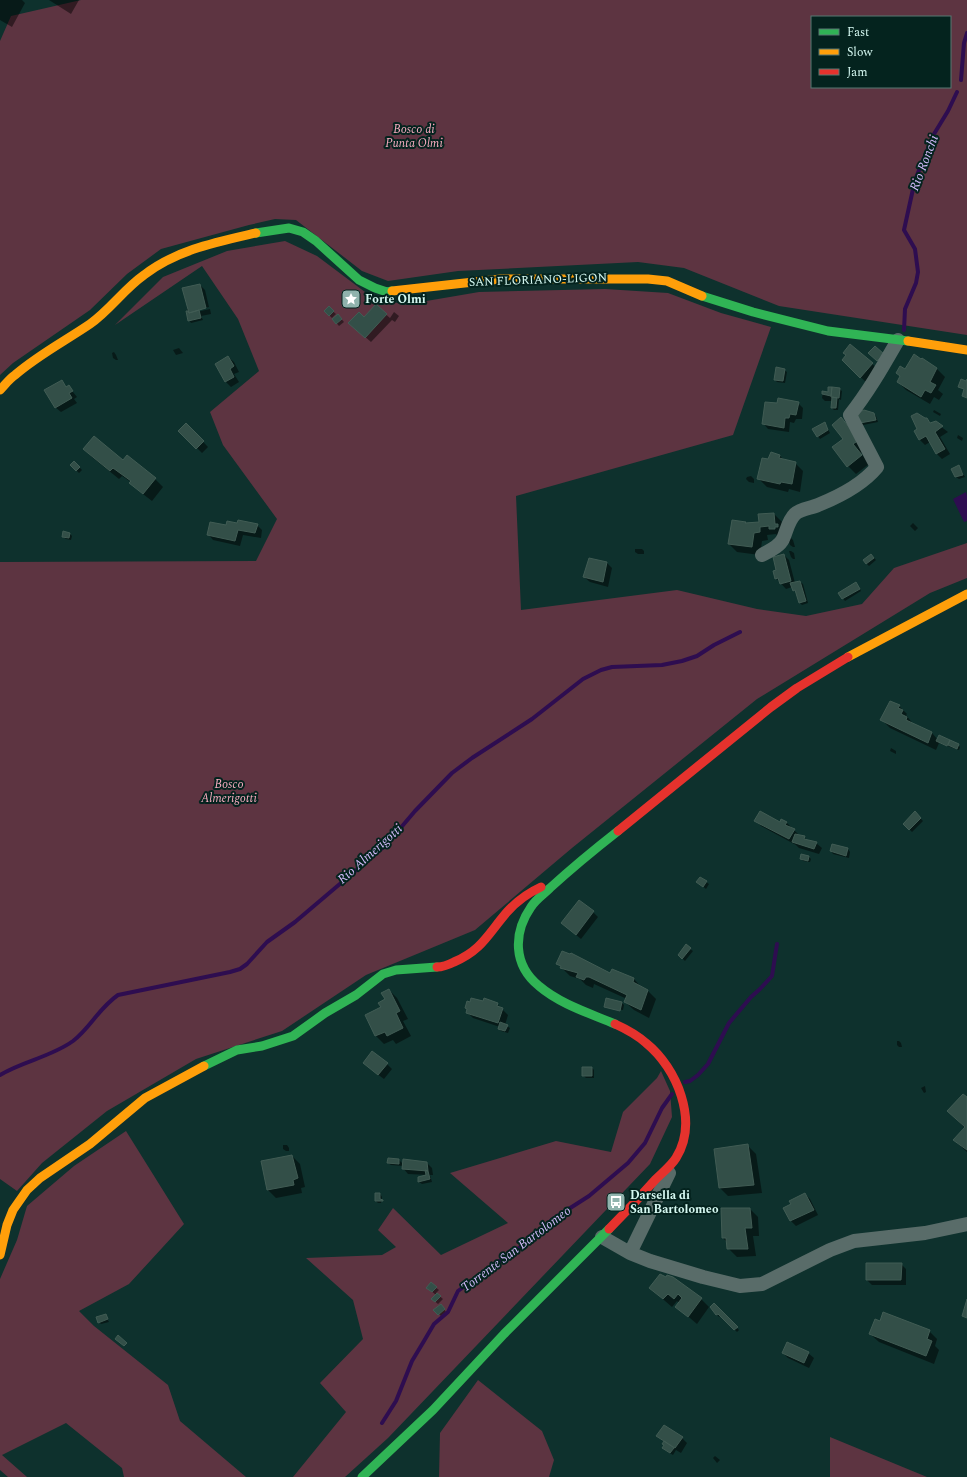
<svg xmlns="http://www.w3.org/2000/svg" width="967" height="1477" font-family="Spectral,serif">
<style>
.green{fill:#5d3441;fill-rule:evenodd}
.water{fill:#2e0d50}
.shadow{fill:#0007}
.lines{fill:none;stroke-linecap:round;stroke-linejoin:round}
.stream{stroke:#2e0d50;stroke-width:4}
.building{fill:#334f48;stroke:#415c54}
.street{stroke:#596c69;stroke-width:14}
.fast{stroke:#30b455;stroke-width:9}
.slow{stroke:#ff9f0a;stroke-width:9}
.jam{stroke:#e5322d;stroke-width:9}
.labels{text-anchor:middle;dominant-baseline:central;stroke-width:4;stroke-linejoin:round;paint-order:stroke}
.park-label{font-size:12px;font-style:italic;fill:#f8acc0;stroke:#04231e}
.street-label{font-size:12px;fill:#d6f9f2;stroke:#04231e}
.poi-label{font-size:12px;font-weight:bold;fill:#d6f9f2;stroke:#04231e;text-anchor:start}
.water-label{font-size:13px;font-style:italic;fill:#d4bbfb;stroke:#04231e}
</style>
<rect width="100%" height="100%" fill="#0e312d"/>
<path class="green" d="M81,0H967V335L779,306L684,268L638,262L458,271L388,281L362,271L296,220L275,219L249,225L161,249L127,274L90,310L13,363L0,375V41L11,16ZM812,17H950V87H812Z
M285,241L317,256L365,292L403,305L479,292L605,289L668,293L721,313L771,327L733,435L516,496L521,610L677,590L757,609L806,616L862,604L894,568L967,543V578L930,593L757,699L572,848L475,930L366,975L282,1031L196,1059L107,1111L42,1163L17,1191L0,1179V562L256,561L277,519L223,445L210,412L259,371L238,319L202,266L115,325L163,277L227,251Z
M661,1071L670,1091L672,1117L650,1164L388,1438L345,1477H293L346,1412L320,1383L363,1339L353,1300L306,1258L382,1255L396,1247L378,1230L393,1208L441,1255L508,1223L450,1173L556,1141L611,1152L623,1112L657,1078Z
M126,1131L184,1224L129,1284L79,1311L94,1326L168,1385L180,1421L246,1477H124L122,1468L66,1423L2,1455L27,1477H8L0,1470V1279L17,1240L27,1206L74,1166Z
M478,1380L542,1431L554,1460L549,1477H439L440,1433Z
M830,1437L927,1477H830Z"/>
<path class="water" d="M966,492L967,496V521L964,522L953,499Z"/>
<path class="shadow" d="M0,0H22L25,3L12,27L0,20Z
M49,0H79L71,14Z
M200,285L205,290L209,307L192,311V313L210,309L211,314L201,316L203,320L191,323L189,320L187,308L189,310Z
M376,306L390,318L394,312L399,316L395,322L392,320L371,342L355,328Z
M329,308L336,314L332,318L325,311Z
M338,315L344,322L339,326L333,319Z
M851,346L878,369L866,382L848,366L847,355Z
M179,348L183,353L176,355L173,350Z
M114,352L116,355L118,360H116L113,358L112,353Z
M228,357L234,362L239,372L234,374L239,382L231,387L226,382L216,364Z
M937,369L945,377L938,390L943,394L939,400L934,397L930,404L906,390L898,382L905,371Z
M784,370L787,372L785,383L777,382L775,380Z
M62,382L67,388L69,387L77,397L74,399L77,403L61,412L55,407Z
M829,388L839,389L842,391L841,400L839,399L838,410H834L832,408L833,401H825L822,398L823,392L829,393Z
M798,403L803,408L802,419H796L794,423L790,422L789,432L768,429L763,423Z
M934,410L941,414L940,416L933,412Z
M874,414L876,416L878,422L863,425L861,423Z
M841,419L849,427L866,449L861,453L869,464L856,474L848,466Z
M925,419H927L932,424L935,422L948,432L940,437L950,454L942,459L937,454L930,442L925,445L919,439V429Z
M186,424L208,447L202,453L180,431Z
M825,424L830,433L820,439L813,429Z
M958,435L963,438L962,441L957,438Z
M84,449L124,461L155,479L163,487L152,501L139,491L131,482L122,476L119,479L92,457Z
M779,455L784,460L795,463L803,471L800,492L789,489L788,492L767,487L758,478L769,461Z
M74,462L82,470L79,473L71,465Z
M959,466L965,477L959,479L956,477Z
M751,476L754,479V483L749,482L746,479L747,477Z
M774,514L782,522L778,537L776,534L767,535L768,540L762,541L760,555L737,552L729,544L745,522L747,524L760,522Z
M913,523L918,528L915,531L910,526Z
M257,525L262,530L261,538L243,535L240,546L213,540L208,534L226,527Z
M70,534L72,536L71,540L66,539L63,537Z
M790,537L793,540L795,547H793L790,545L788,538Z
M635,549H642L644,551V554H638L635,552Z
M789,551H791L794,553L795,559H793L791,557Z
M784,555L789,560L795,583L800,582L803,584L808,603L802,605L800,603L797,592L793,590L792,587L786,589L776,578Z
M871,555L876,560L869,566L864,561Z
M607,563L612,568L608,587L590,582L584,577Z
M858,586L861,591L845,601L839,593Z
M899,706L907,714L906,715L914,725L932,733L938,740L940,737L958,745L960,747L959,750L939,743L936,750L890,728L882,720Z
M891,748L896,751V754L890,751Z
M915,813L923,821L912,832L904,824Z
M756,820L780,823L786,822L800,836L804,837L808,841L816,843L822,848L819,854L799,848L796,845L761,826Z
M832,845L848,849L850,852L849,858L833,854L831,851Z
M802,855L809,857L811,859L810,862L803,861L801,858Z
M700,878L709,884L706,889L700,884Z
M593,912L598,917L581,939L562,923Z
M690,949L693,951L685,961L681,957Z
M557,963L611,974L613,970L634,979L642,988L648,991L656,999L649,1018L634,1010L625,1002L627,999L594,984L593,988L586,985L580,979L570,976Z
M389,990L397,998L408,1019L403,1021L411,1036L396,1044L393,1040L384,1044L376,1036L366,1016L382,1008L386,1000Z
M607,999L622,1003L624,1005L623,1010L606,1007V1008L605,1007Z
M483,1002L497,1004L508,1015L505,1025L510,1028L508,1033L501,1031L499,1028L500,1027L473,1018L467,1012Z
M897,1041H899L901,1043L902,1047H899L897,1045Z
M387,1064L392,1069L384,1079L369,1068Z
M592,1068L594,1070V1078H586L583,1075Z
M925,1086L926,1092L924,1093L921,1088Z
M967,1099V1152L954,1140L965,1128L948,1111Z
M283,1145H287L289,1148V1151H286L283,1149Z
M748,1146L756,1154L762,1193L728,1196L720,1188L715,1150Z
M292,1156L300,1164L305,1187L301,1188L302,1193L276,1198L267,1189Z
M399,1160L403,1164L426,1162L432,1168L433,1175H430L432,1182L422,1184L419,1182V1178L428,1175L408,1174L403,1168V1166L391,1165L388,1163Z
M380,1194L382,1197L381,1203H378L376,1201Z
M805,1194L810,1199L818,1215L796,1226L791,1221L785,1208L792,1205Z
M750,1209L758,1217L759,1236H753L756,1256L737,1257L728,1248V1243L723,1238Z
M901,1264L906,1269V1285H872L867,1280Z
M431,1284L439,1290L436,1293L443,1299L438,1304L432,1299L436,1295L430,1290Z
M650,1288L701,1299L709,1307L697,1324L677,1307L679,1303L677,1301L672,1307Z
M714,1305L739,1330L737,1332L721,1315L719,1317L717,1314Z
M443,1308L446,1312L441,1316L435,1310Z
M105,1315L109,1322L101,1324L99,1322Z
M880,1322L929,1331L937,1339L935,1346L939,1350L934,1364L879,1342L870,1334Z
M783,1353H808L814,1358L809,1368L788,1358Z
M658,1436L682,1438L687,1443L681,1453L676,1450L673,1455L665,1450L664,1442Z
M715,1456L720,1460L717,1463L713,1458Z"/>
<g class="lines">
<path class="stream" d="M961,80L964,43L967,33
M904,330L905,309L916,283L918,272L915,249L904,230L915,180L934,134L948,111L957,92
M0,1075C23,1061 51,1057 73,1041C90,1028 99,1008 118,995L230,972L240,969L247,964L267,942L295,922L387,844L415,811L452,773L472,758L532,719L583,679L601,670L612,667L662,665L682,661L697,656L714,645L740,632
M685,1082L690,1081L698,1075L708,1064L729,1023L751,997L760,989L772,976L777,944
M382,1423L396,1401L412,1361L424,1341L434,1324L448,1312L458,1291L488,1269L522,1246L553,1219L589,1196L628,1163L645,1143L662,1108L672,1094"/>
</g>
<path class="building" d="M200,284L206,308L189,313L182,288Z
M376,304L387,314L365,338L348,323L359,312L364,317Z
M329,306L334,311L329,316L324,311Z
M199,310L201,318L188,321L186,311H188L189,313Z
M338,314L342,319L336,324L332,319Z
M850,344L873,363L860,378L842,360L846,355L843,353Z
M875,346L884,354L877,361L868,353Z
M914,354L921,359L922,358L937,368L930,382L936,385L931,393L925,390L921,397L897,382L900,376L896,373L900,366L905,369Z
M228,356L234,366L230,369L234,377L225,382L215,364Z
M776,367L785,369L783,381L774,380Z
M961,379L966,381L967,379V398L962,396L964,389L958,387Z
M62,380L66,387L69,385L73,391L69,393L72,398L55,408L44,390Z
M828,387H832L831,396L822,394V391L828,392Z
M832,387L840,388L839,398L831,397Z
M832,397L837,398L836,408H831Z
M778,398L799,402L796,415L790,414L789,418H785L784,428L762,424L765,402L777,403Z
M864,410L874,413L876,420L860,423L857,414L859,412Z
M917,413L925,418H927L930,423L936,421L943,426L935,432L945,449L936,454L926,436L919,440L914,431L917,429L911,416Z
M841,417L859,440L853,444L862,455L847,467L832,447L843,439L832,425Z
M825,422L828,430L817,437L812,429Z
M186,423L204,441L196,449L178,431Z
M94,436L123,460L127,455L156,478L143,494L129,483L131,481L113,468L110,471L83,449Z
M771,452L780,455L779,458L796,462L792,484L781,482L780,484L757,479L762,458L768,459Z
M74,461L80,467L76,471L70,465Z
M959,465L963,475L955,477L951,469Z
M774,513L775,524H778V527H775V529H769V526L760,527V532L754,533L752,547L728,544L732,520L746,522L745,523L759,522L758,514Z
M238,520L258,524L255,533L238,530L235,541L207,535L210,522L226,525L227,521L237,523Z
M63,531L70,533L69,538L62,537Z
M784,554L791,581L780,584L778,578L775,579L773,571L776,570L773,557Z
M871,554L874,558L866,564L863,560Z
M589,558L607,562L603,582L583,577Z
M800,581L806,601L799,603L795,590L793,591L790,583Z
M856,582L860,589L842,599L838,593Z
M890,701L900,705L898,708L903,710L901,714L907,717L906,720L932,732L928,743L880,720Z
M939,735L950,740L947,746L936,741Z
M950,740L959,744L957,749L948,745Z
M760,811L780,822L781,819L787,822L785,825L795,829L789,839L754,821Z
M915,811L921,818L909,830L903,824Z
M795,834L805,836L804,839L817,842L814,849L792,842Z
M832,844L848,848L846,856L830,851Z
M801,854L809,856L808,861L800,859Z
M700,877L707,881L703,887L696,882Z
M579,900L594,911L576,935L561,923Z
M686,944L691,948L682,959L678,955Z
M562,951L570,954L571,953L610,973L612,969L634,978L633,982L648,990L641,1010L624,1002L627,995L589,977H586L584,980L576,977L578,973L560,968L561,966L556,964Z
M389,989L400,1011L396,1013L403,1028L387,1036L385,1032L375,1036L365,1015L381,1007L378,1003L385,999L381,993Z
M471,998L483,1001L484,998L498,1003L497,1006L503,1008L498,1023L466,1013L467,1009L465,1008L467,1001L470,1002Z
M606,998L622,1002L620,1011L604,1007Z
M500,1022L508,1025L505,1031L498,1029Z
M372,1051L388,1063L378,1075L363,1063Z
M582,1067H592V1076H582Z
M963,1094L967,1097V1150L953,1140L965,1127L947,1111Z
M748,1144L754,1185L719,1188L714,1149Z
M292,1155L298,1178L293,1180L294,1185L267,1190L261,1161Z
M388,1158L399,1159V1164L387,1163Z
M403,1159L427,1162L428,1171L402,1169Z
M425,1170L428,1171L430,1179L418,1182V1177L426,1175Z
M375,1193H380V1199L383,1200V1201H375Z
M805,1193L814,1210L790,1221L783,1208L791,1204L789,1201Z
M721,1208H750L752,1228H745L748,1249H727L726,1238H722Z
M866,1263H902L901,1280H866Z
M660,1274L666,1277L667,1275L673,1277L702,1298L688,1317L675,1307L682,1298L678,1294L674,1299L668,1294L663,1299L649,1288Z
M431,1282L437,1287L432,1292L426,1288Z
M437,1293L441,1296L435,1302L431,1299Z
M967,1299V1318L962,1316Z
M714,1303L738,1327L734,1330L718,1314L716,1315L710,1307Z
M441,1304L445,1309L438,1315L433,1310Z
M883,1312L930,1330L927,1339L932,1341L926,1356L869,1334L875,1319L880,1321Z
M106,1314L108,1319L98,1323L96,1317Z
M118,1335L127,1343L124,1346L115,1339Z
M787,1342L809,1352L804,1363L782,1353Z
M664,1425L683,1437L675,1448L656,1436Z
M664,1441L674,1448L670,1453L662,1448L664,1445L662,1444Z"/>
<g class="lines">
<path class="street" d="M762,555C769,551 779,547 783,539C787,530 788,521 795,514C800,509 811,508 818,505C838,497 863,484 877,467L850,415C869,391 883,366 898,340
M602,1237L630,1253L650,1261L703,1277L740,1286L762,1284L830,1250L854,1241L925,1233L967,1224
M630,1253L669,1173"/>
<path class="fast" d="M256,233L289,228L303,232L316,241L359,280L375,288L387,292L392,291
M702,296L753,312L828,331L908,341
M615,1024C589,1013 560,1004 539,986C513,965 513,933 531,907C536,899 544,894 550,888C572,868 595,849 618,831
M204,1066L237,1050L262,1046L293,1036L325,1013L356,995L383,974L396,970L437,967
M362,1477L433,1410L504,1334L609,1229"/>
<path class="slow" d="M392,291L501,279H648L667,281L702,296
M908,341L967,350
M0,390C5,385 9,379 15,375C38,355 65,341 90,324C110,310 124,289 144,275C176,250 217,242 256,233
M848,657L967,594
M0,1255L7,1225L13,1210L27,1190L40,1178L90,1144L145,1098L204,1066"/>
<path class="jam" d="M618,831L771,707L797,688L848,657
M437,967C443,967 448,965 454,962C482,950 488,934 507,912C516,902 528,893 541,887
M609,1229C625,1213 640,1197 655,1180C662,1173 671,1166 676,1158C699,1121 677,1068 646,1043C637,1035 626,1029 615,1024"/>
</g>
<defs>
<symbol id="sight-square" viewBox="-11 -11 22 22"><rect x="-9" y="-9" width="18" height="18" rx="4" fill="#90b3ad" stroke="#04231e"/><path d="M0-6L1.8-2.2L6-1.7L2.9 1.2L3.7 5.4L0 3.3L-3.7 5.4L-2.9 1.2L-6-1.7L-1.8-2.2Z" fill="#fff"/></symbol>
<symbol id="bus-square" viewBox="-11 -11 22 22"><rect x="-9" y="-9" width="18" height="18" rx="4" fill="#90b3ad" stroke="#04231e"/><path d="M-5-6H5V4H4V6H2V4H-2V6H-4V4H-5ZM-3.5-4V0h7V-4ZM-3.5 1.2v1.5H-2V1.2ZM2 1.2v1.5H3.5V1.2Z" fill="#fff"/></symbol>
</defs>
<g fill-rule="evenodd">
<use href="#sight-square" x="340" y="288" width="22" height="22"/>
<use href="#bus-square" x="605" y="1191" width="22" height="22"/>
</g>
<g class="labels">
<g class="park-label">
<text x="414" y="129">Bosco di<tspan x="414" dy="14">Punta Olmi</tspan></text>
<text x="229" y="784">Bosco<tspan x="229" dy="14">Almerigotti</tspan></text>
</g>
<g class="street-label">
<text transform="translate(538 280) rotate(-2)">SAN FLORIANO-LIGON</text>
</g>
<g class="poi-label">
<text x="365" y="299">Forte Olmi</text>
<text x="630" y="1195">Darsella di<tspan x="630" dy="14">San Bartolomeo</tspan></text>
</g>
<g class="water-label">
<text transform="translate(924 163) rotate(-69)">Rio Ronchi</text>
<text transform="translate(370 854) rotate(-42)">Rio Almerigotti</text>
<text transform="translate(516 1249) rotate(-37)">Torrente San Bartolomeo</text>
</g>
</g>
<rect x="811" y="16" width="140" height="72" fill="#04231e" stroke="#587973"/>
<rect x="819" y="29" width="20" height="6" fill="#30b455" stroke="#587973"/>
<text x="847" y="36" font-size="12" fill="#d6f9f2">Fast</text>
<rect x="819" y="49" width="20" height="6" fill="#ff9f0a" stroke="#587973"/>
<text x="847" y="56" font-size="12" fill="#d6f9f2">Slow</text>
<rect x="819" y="69" width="20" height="6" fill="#e5322d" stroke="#587973"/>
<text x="847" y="76" font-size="12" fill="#d6f9f2">Jam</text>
</svg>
